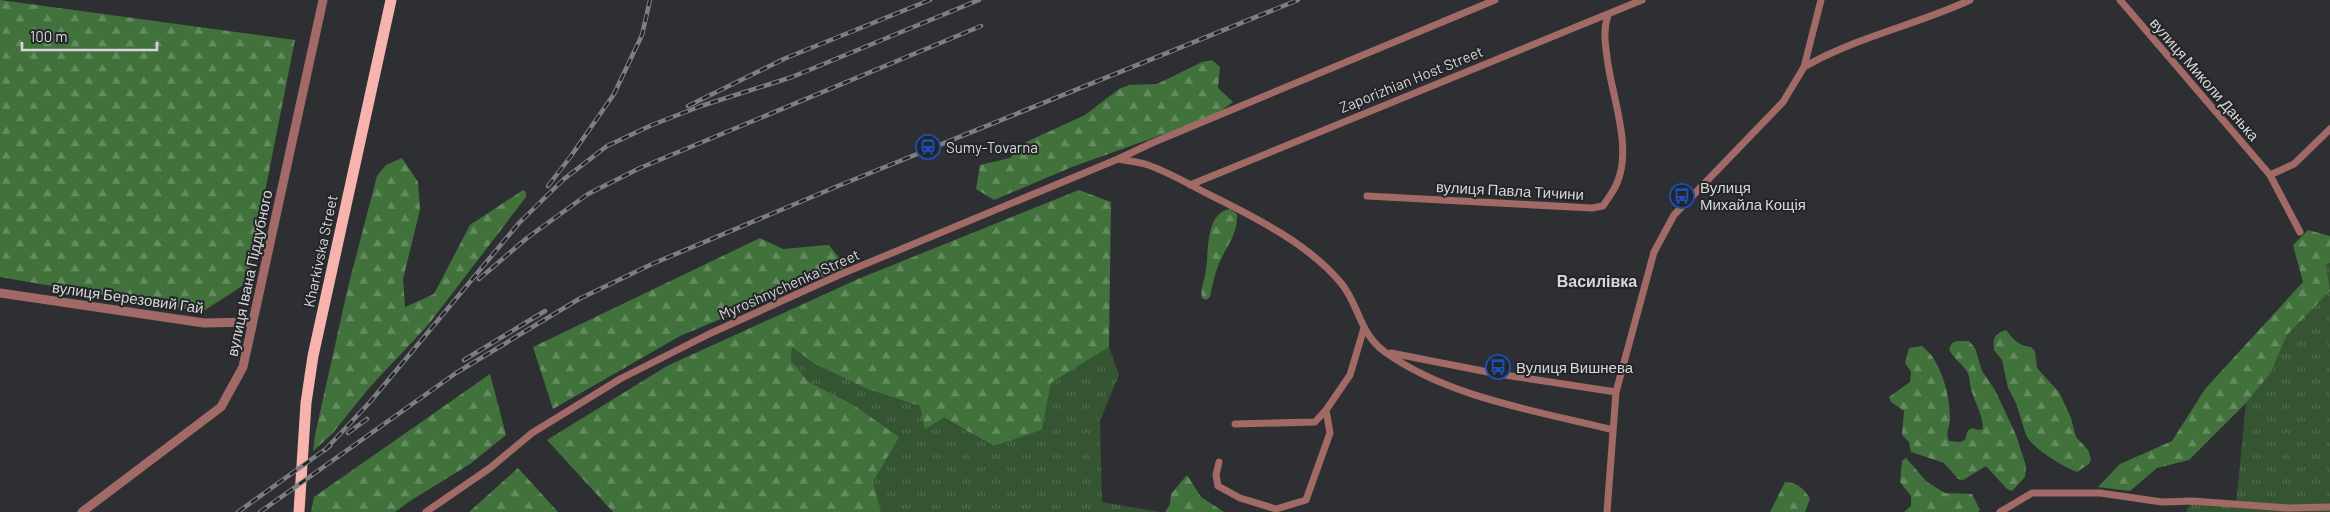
<svg xmlns="http://www.w3.org/2000/svg" width="2330" height="512" font-family="Barlow,sans-serif">
<style>
.grass{fill:url(#grass-tufts)}
.forest{fill:url(#forest-firs)}
.lines{fill:none;stroke-linecap:round;stroke-linejoin:round}
.minor{stroke:#a16a67;stroke-width:7}
.tertiary{stroke:#a16a67;stroke-width:9}
.primary{stroke:#f7b3ae;stroke-width:11}
.rail-casing{stroke:#7e7f82;stroke-width:4.5}
.rail{stroke:#242528;stroke-width:2.5;stroke-dasharray:8;stroke-linecap:butt}
.labels{text-anchor:middle;dominant-baseline:central;stroke-width:4;stroke-linejoin:round;paint-order:stroke}
.street-label{font-size:15px;fill:#d7d8da;stroke:#242528}
.poi-label{font-size:15px;fill:#d7d8da;stroke:#242528;text-anchor:start}
.neighbourhood-label{font-size:16px;font-weight:bold;fill:#d7d8da;stroke:#242528}
</style>
<defs>
<pattern id="grass-tufts" width="24" height="20" patternUnits="userSpaceOnUse" patternTransform="scale(1.25)"><rect width="24" height="20" fill="#355432"/><path d="M3 7l-1-3M5 7V3M7 7l1-3M15 17l-1-3M17 17v-4M19 17l1-3" fill="none" stroke="#526c4f"/></pattern>
<pattern id="forest-firs" width="22" height="20" patternUnits="userSpaceOnUse" patternTransform="scale(1.25)"><rect width="22" height="20" fill="#41723c"/><path d="M5 1l3.5 6h-7zM16 11l3.5 6h-7z" fill="#658c61"/></pattern>
</defs>
<rect width="100%" height="100%" fill="#2e2f32"/>
<path class="grass" d="M2330,263V512H2186L2192,501L2236,504L2246,403L2270,374L2287,335L2330,291L2326,265Z
M792,346L815,364L867,389L920,406L994,446L1042,430L1051,383L1109,347L1119,375L1100,421L1102,502L1160,512H881L852,404L809,382L791,361Z"/>
<path class="forest" d="M0,0L295,40L247,283L202,312L0,277Z
M1212,60L1220,67L1218,88L1233,102L1214,116L1072,167L994,200L976,189L980,165L1010,158L1026,142L1085,115L1119,89L1129,85L1157,84L1202,62Z
M402,158L418,182L420,210L403,279L405,307L434,294L470,225L523,190L526,192V197L428,325L369,388L332,434L313,451L315,435L348,287L377,176L386,165Z
M1079,190L1111,202L1109,347L1051,383L1042,430L994,446L944,418L925,429L920,406L867,389L815,364L792,347L791,361L809,382L852,404L899,437L873,482L881,512H613L547,440L667,366L858,279Z
M1230,209L1237,214C1238,236 1225,247 1218,266C1214,276 1212,287 1210,297L1206,300L1202,298C1200,288 1205,280 1206,270C1209,251 1205,213 1230,209Z
M2308,230L2330,236V263L2326,265L2330,291L2287,335L2270,374L2246,403L2189,460L2157,468L2130,491L2098,487L2120,464L2172,441L2205,389L2303,282L2293,245Z
M760,238L783,249L829,245L846,267L680,336L553,409L533,347Z
M2006,330C2012,338 2020,347 2031,347L2035,351L2037,368L2059,392L2071,418L2076,437L2088,450L2091,459L2089,464L2077,472C2063,467 2032,448 2026,435L2016,403L2008,388L2002,360L1994,350C1993,338 1994,334 2006,330Z
M1957,341H1969L1975,348L1982,371L1995,390L2016,435L2026,466L2025,477L2012,491L2007,489L1986,466L1963,480L1958,479L1944,463L1911,452L1909,442L1902,435L1904,411L1891,402L1889,397L1910,382L1911,372L1905,363L1909,348L1922,346C1941,360 1950,395 1950,418C1950,426 1945,433 1949,441L1960,442L1965,440L1968,430L1973,428L1978,430L1983,429C1983,416 1976,405 1972,392C1969,385 1971,377 1966,370C1960,362 1953,358 1949,349L1952,343Z
M490,374L506,435L470,464L410,501L395,512H311L314,497Z
M1906,458L1927,482L1945,493L1972,494L1980,510L1978,512H1904L1911,506V496L1900,482L1902,461Z
M518,468L558,512H469Z
M1187,475L1201,497L1224,512H1165L1170,504L1171,494Z
M1785,482C1796,482 1805,489 1810,499L1805,512H1770Z"/>
<g class="lines">
<path class="minor" d="M2120,0L2270,175L2300,232
M1804,67C1856,37 1916,25 1970,0
M1118,159L1152,143L1495,0
M2270,175L2294,164L2330,129
M1190,185L1642,0
M1367,196L1592,208L1603,206C1608,198 1614,191 1617,183C1633,147 1611,94 1607,57C1605,42 1603,30 1608,15
M1391,353L1498,374L1616,392
M1235,424L1315,422L1326,410
M1219,462L1216,475L1218,486L1240,498L1276,509L1306,500L1330,433L1326,410L1350,375L1364,328
M426,512L490,468L532,433L620,379L709,334L839,275L1118,159C1128,161 1139,162 1148,165C1168,172 1187,183 1206,193C1252,216 1308,243 1341,283C1360,306 1358,332 1385,352C1449,398 1538,411 1613,430
M1607,512L1616,392L1654,252L1674,215L1783,102L1804,67L1821,0
M2000,512L2032,493H2100L2162,502L2192,501L2288,508L2330,507"/>
<path class="tertiary" d="M0,293L204,323L252,322
M82,512L221,407L243,367L323,0"/>
<path class="primary" d="M299,512L306,403L313,356L391,0"/>
<defs>
<path id="rail" d="M688,106L786,58L930,0
M548,186L571,156L614,94L642,35L650,0
M479,279L527,238L588,194L640,168L981,26
M464,360L545,311
M348,433L367,419
M325,450L370,402L519,223L564,179L607,146L652,125L701,106L792,77L979,0
M238,512L330,446
M260,512L456,373L579,299L652,264L838,186L1298,0"/>
</defs>
<use href="#rail" class="rail-casing"/>
<use href="#rail" class="rail"/>
</g>
<defs>
<symbol id="station-ring" viewBox="-11 -11 22 22"><circle r="9.5" fill="#242528" stroke="#1a4fb4" stroke-width="1.5"/><path d="M-3-6H3Q5-6 5-4V2Q5 4 3 4L4.5 6H3L1.5 4h-3L-3 6H-4.5L-3 4Q-5 4-5 2V-4Q-5-6-3-6ZM-3.5-4v3h7v-3ZM-3.5 1v1.5H-2V1ZM2 1v1.5H3.5V1Z" fill="#1a4fb4"/></symbol>
<symbol id="bus-ring" viewBox="-11 -11 22 22"><circle r="9.5" fill="#242528" stroke="#1a4fb4" stroke-width="1.5"/><path d="M-5-6H5V4H4V6H2V4H-2V6H-4V4H-5ZM-3.5-4V0h7V-4ZM-3.5 1.2v1.5H-2V1.2ZM2 1.2v1.5H3.5V1.2Z" fill="#1a4fb4"/></symbol>
</defs>
<g fill-rule="evenodd">
<use href="#station-ring" x="914" y="133" width="28" height="28"/>
<use href="#bus-ring" x="1668" y="182" width="28" height="28"/>
<use href="#bus-ring" x="1484" y="353" width="28" height="28"/>
</g>
<g class="labels">
<g class="street-label">
<text transform="translate(1411 79) rotate(-22)">Zaporizhian Host Street</text>
<text transform="translate(2205 79) rotate(49)">вулиця Миколи Данька</text>
<text transform="translate(1510 190) rotate(3)">вулиця Павла Тичини</text>
<text transform="translate(320 251) rotate(-78)">Kharkivska Street</text>
<text transform="translate(249 273) rotate(-78)">вулиця Івана Піддубного</text>
<text transform="translate(789 284) rotate(-24)">Myroshnychenka Street</text>
<text transform="translate(128 297) rotate(8)">вулиця Березовий Гай</text>
</g>
<g class="poi-label">
<text x="946" y="147">Sumy-Tovarna</text>
<text x="1700" y="187">Вулиця<tspan x="1700" dy="17">Михайла Кощія</tspan></text>
<text x="1516" y="367">Вулиця Вишнева</text>
</g>
<g class="neighbourhood-label">
<text x="1597" y="280">Василівка</text>
</g>
</g>
<path d="M22 42v8h135v-8" fill="none" stroke="#d7d8da" stroke-width="2.5"/>
<text x="30" y="42" font-size="15" fill="#d7d8da" stroke="#242528" stroke-width="4" paint-order="stroke">100 m</text>
</svg>
